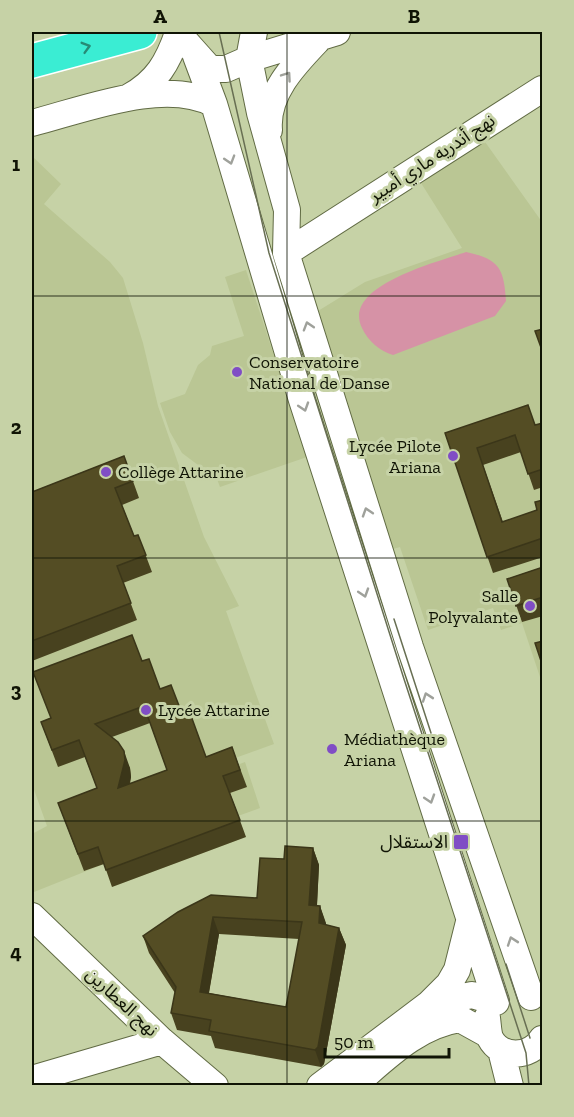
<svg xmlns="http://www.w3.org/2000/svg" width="574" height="1117" font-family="'Zilla Slab','Noto Sans Arabic',serif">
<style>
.built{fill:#bac694}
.green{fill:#d692a6}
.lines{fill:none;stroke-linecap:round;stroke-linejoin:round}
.minor-casing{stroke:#616b44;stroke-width:28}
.highway-casing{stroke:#fff;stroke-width:36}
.minor{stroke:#fff;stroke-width:26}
.highway{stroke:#3aedd3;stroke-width:33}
.tram{stroke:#686f53;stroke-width:1.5}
.wall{fill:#48421f;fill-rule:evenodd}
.shaded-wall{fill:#3b3619}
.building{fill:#544d24;stroke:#3b3619;stroke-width:1.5;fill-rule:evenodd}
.oneway{stroke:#278b76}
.oneway2{stroke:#9fa19b}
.grid{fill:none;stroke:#101405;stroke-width:1.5;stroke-opacity:0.55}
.poi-dot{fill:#804dc5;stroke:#c6d2a6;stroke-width:2}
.labels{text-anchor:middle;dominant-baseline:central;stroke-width:6;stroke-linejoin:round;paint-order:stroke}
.street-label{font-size:18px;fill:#101405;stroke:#c6d2a6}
.poi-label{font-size:18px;fill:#101405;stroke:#c6d2a6;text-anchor:start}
.neatline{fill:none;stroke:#101405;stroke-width:2}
.grid-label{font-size:20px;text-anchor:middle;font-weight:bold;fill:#101405}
</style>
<rect width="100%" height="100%" fill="#c6d2a6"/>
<path class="built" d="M483,139L542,222V683L522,623L501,630L493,608L428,630L400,547L393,549L318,311L365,282L462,248L421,183Z
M32,156L61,184L44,204L110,262L123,278L143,343L158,406L204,537L239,606L226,611L274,744L202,770L205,777L245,762L260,808L238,816L246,837L112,887L104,864L34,892L32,887V834L47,826L32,784Z
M246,270L307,457L220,487L214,471L198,465L182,453L170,432L160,403L185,394L198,365L210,355L212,346L244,336L225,277Z"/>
<path class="green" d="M466,252C499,259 504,268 506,301L495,316L393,355C380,351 368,341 362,328C341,286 438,262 466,252Z"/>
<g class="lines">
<defs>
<path id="minor" d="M177,32L210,69H226L249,59L254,32
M337,32L249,59L260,113L287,210L286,253L410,647L531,997
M196,56L214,104L302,400L496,1001
M129,97C157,82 168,62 178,33
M32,123C83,110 165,77 214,104
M269,130C266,94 294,65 317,41
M286,253L542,89
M32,916L162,1041L215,1086
M429,1004L472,995L496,1002
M487,1018C488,1025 488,1032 490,1038C501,1059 530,1058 542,1039
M501,1050L510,1086
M32,1079L162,1041
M320,1086L429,1004L449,984L457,970L469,922
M353,1086C386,1058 416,1026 460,1019L489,1035"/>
<path id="highway" d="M32,61L140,32"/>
</defs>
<use href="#minor" class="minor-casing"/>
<use href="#highway" class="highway-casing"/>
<use href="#minor" class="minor"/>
<use href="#highway" class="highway"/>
<path class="tram" d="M219,32L269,253L404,679L526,1053L529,1086
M394,619L431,733
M506,964L530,1038"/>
</g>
<path class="wall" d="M543,423V487L534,490L521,452L483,465L503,522L537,510L543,500V557L493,573L445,433L535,425Z
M124,456L139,498L122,505L134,536L138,535L152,572L123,583L137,620L32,661V492Z
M543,567V616L522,622L507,579Z
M142,661L160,689L183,716L206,757L232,747L247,787L230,793L246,837L112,887L104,864L84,871L58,803L97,788L85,757L58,767L41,722L51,718ZM150,723L167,770L130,784L131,777L130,768L112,737Z
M313,848L319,865L317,906H320L326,925L339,928L346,945L324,1064L321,1067L215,1048L211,1036L177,1030L171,1013L175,993L149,953L143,936L257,898L284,859ZM219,934L299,939L286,1007L209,993Z"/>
<path class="shaded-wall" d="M124,751L130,768L131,777L124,805L118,788Z
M313,848L319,865L316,922L309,905Z
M320,906L326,923L325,940L319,923Z
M213,917L219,934L206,1009L200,992Z
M339,928L346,945L324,1064L321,1067L315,1050Z"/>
<path class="building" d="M543,329V353L535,331Z
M528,405L535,425L543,423V469L528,474L515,435L477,448L502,522L537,510L535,502L543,500V538L487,557L445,433Z
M124,456L133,481L115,488L134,536L138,535L146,555L117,566L131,603L32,641V492Z
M543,567V597L516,606L507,579Z
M132,635L142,661L149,659L160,689L171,685L183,716L190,713L206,757L232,747L240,770L223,776L240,820L106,870L98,847L78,854L58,803L97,788L79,740L52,750L41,722L51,718L33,672ZM144,706L167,770L118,788L125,760L124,751L118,742L95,724Z
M543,641V661H541L535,643Z
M285,846L313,848L309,905L320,906L319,923L339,928L318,1047L315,1050L209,1031L211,1020L171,1013L176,987L143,936L178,912L211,895L257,898L260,858L284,859ZM213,917L302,922L286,1007L200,992Z"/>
<defs><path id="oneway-chevron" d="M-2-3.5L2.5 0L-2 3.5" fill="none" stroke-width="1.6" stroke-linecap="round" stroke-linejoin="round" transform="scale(1.5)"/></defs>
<use class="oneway" href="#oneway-chevron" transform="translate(86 47) rotate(-16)"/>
<g class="oneway2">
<use href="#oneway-chevron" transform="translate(287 76) rotate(-55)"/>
<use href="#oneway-chevron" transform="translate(230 160) rotate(73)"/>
<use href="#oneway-chevron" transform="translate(308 326) rotate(-107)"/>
<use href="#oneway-chevron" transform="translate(304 407) rotate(72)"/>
<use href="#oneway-chevron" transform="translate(367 512) rotate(-108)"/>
<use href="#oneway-chevron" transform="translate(364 593) rotate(72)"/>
<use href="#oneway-chevron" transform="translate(427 697) rotate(-109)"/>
<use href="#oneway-chevron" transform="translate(430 799) rotate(72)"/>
<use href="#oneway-chevron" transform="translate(512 941) rotate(-109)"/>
</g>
<path class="grid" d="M287,32V1086M32,296H542M32,558H542M32,821H542"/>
<g class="poi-dot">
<circle cx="237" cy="372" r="6"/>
<circle cx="453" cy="456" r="6"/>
<circle cx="106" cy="472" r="6"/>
<circle cx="530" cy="606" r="6"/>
<circle cx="146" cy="710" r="6"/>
<circle cx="332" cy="749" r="6"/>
<rect x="453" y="834" width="16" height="16" rx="3"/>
</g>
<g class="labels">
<g class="street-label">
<text transform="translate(432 158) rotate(-33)">نهج أندريه ماري أمبير</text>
<text transform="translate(122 1002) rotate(43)">نهج العطارين</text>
</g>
<g class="poi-label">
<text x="249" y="362">Conservatoire<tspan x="249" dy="21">National de Danse</tspan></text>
<text x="441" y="446" text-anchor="end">Lycée Pilote<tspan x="441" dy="21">Ariana</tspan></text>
<text x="118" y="472">Collège Attarine</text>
<text x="518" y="596" text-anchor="end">Salle<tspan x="518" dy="21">Polyvalante</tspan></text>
<text x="158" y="710">Lycée Attarine</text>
<text x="344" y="739">Médiathèque<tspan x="344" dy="21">Ariana</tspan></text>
<text x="448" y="842" text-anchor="end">الاستقلال</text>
</g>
</g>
<rect width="574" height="1117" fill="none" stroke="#c6d2a6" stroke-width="66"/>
<path d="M325 1048v9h124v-9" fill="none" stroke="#101405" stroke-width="3"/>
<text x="334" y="1048" font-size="18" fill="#101405" stroke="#c6d2a6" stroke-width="4.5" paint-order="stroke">50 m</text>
<rect x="33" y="33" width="508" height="1051" class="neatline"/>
<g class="grid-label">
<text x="160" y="23">A</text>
<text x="414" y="23">B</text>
<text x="16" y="171">1</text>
<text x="16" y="434">2</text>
<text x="16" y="697">3</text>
<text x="16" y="959">4</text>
</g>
</svg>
